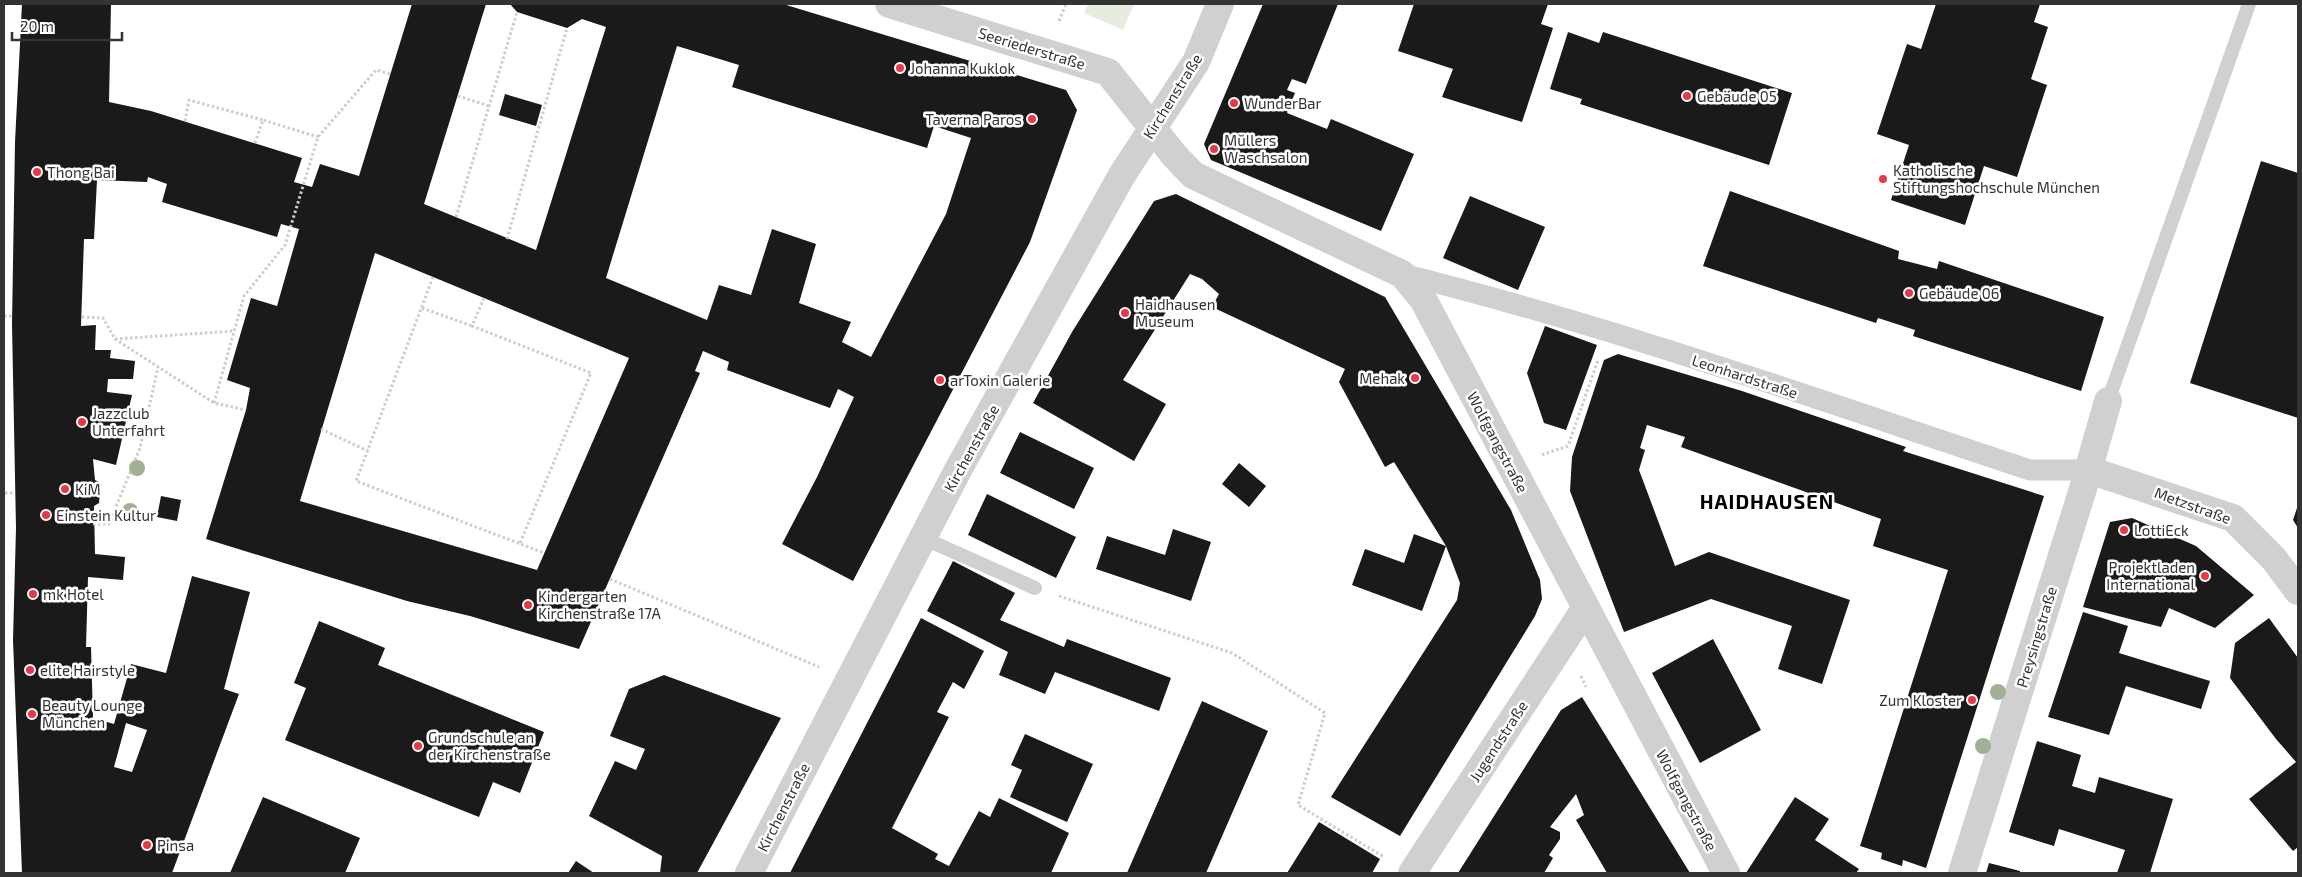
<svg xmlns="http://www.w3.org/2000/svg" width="2302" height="877" font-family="'Exo 2',sans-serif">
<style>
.green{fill:#e6ecdf}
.building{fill:#1a1a1a;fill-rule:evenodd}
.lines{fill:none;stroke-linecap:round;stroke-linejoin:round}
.path{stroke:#cdcdcd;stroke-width:3;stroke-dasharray:2.5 2.5;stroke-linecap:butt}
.service{stroke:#d0d0d0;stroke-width:14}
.pedestrian{stroke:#d0d0d0;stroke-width:21}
.minor{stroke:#d0d0d0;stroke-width:28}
.tree{fill:#a2b095}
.poi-dot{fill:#e63946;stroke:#fff;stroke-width:2}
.labels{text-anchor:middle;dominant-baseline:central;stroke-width:5;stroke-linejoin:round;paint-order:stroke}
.street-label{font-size:15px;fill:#333;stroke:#fff}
.poi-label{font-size:15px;fill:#333;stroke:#fff;text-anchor:start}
.district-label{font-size:20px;font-weight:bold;letter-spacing:1px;fill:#000;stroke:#fff}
</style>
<rect width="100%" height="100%" fill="#fff"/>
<path class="green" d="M1088,4H1134L1123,30L1084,13Z"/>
<path class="building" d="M22,4H111L109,102L151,111L302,158L294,182L312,187L320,164L359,176L412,4H486L424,204L536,250L606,27L582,19L567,28L517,12L510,4H783L1066,90L1077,110L1030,242L853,581L782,544L817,477L854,397L838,389L830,408L727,370L729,362L703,351L695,371L700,373L579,649L470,616L407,601L206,539L246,410L250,388L227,380L251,298L277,306L299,229L281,224L277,237L162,202L167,184L148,177L147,182L97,180L94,239H84L81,326L96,325L95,350H111L110,358L135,361L133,379H108L107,392L132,395L116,465L93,459L95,480L99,482L100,493L99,503L94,506L95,554L125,557L123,580L88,577L86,647H91L93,718L114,724L131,664L166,673L192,576L250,592L224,689L239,694L172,873H22L13,640L16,528L12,324L15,142ZM677,46L739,65L732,87L927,148L934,126L971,138L946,214L871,357L842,342L851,322L799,303L816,244L772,229L751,295L719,285L707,320L606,278ZM375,253L629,358L537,570L300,501ZM126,723L147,730L132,772L114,767Z
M1263,4H1338L1306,84L1292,79L1287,90L1295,93L1287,113L1327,129L1331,119L1414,154L1381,231L1211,160L1204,144Z
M1414,4H1548L1541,24L1553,28L1522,122L1442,97L1453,69L1398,51Z
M1936,4H2040L2034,22L2048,27L2031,79L2047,85L2017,177L1984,166L1965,225L1891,200L1909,145L1877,134L1907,44L1921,49Z
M1568,32L1599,43L1603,32L1792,93L1769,165L1580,104L1582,99L1550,89Z
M505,94L542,105L536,126L499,115Z
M2261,161L2298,173V418L2190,383Z
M1730,191L1899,251L1898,259L1937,269L1939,261L2104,317L2081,391L1913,336L1915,330L1878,318L1876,323L1703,266Z
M1176,194L1385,297L1511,510L1540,580L1542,599L1535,616L1400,836L1331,797L1457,600L1460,583L1446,546L1394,462L1385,467L1339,382L1345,369L1212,307L1219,294L1202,279L1190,274L1123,380L1166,404L1134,461L1033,403L1072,332L1154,201Z
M1470,196L1545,227L1518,290L1443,258Z
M1545,326L1597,345L1566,430L1544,423L1527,373Z
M1618,354L1742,391L1906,447L1903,451L2044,496L1926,868L1903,860L1902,866L1881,859L1882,853L1860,846L1948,570L1873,546L1881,519L1681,447L1685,437L1647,425L1640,448L1645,450L1639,470L1675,566L1709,552L1850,600L1822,684L1778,669L1792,626L1711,599L1624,632L1570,491L1572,457L1604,360Z
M1020,432L1094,468L1074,509L1000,473Z
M1239,463L1266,486L1249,507L1222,484Z
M987,494L1076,537L1056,578L968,535Z
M161,496L181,500L177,521L157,517Z
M2298,505V528L2293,520Z
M2132,518L2196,546L2254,595L2215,628L2169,608L2161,627L2083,607L2110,522Z
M1173,529L1211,542L1191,601L1096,569L1107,536L1165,555Z
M1414,534L1446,546L1422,611L1352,585L1365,549L1404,563Z
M953,561L1015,593L1000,620L1064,647L1067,639L1171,678L1159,711L1055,672L1045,694L999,675L1008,652L927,611Z
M2083,612L2128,626L2119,653L2210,681L2201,709L2126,686L2109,735L2048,717Z
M921,618L984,651L964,689L953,682L937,712L949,717L892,828L938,854L935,859L949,866L979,811L990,817L999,798L1069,833L1051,873H790Z
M2269,618L2298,658V847L2293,851L2249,799L2296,762L2276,739L2230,678L2235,643Z
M319,621L385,648L378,665L544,732L520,793L493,782L479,817L285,740L306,688L294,683Z
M1713,639L1761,730L1700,763L1652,673Z
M664,675L781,718L697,873H660L662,856L589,816L615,761L636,770L645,749L610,736L629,689Z
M1582,697L1690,873H1607L1576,820L1584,815L1576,794L1550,827L1560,832V839L1549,855L1553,858L1544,873H1458L1561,710Z
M1202,701L1268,731L1240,795L1206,873H1127Z
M1025,734L1093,764L1067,822L1010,797L1022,770L1011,765Z
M2037,741L2081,755L2072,786L2095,793L2099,777L2173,799L2150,873H2117L2125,850L2059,829L2054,846L2009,832Z
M263,797L360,838L345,873H230Z
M1795,797L1829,819L1815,840L1859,869L1856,873H1746Z
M1319,822L1380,859L1372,873H1287Z
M576,861L594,873H568Z
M1989,863L2020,871V873H1986Z"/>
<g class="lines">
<path class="path" d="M1059,21L1066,4
M458,96L489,106
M185,121L189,100L263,120
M255,143L263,120L318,137
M456,217L517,12
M507,239L567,28
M433,277L356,481L544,553
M484,298L472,326L591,373L520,543
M422,308L472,326
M4,316H12
M82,317L103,318L115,339L214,403L246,410
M115,339L234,331
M214,403L244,296L285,245L318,137L376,70L390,74
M321,429L368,451
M1542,455L1568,446L1598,360
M5,493H15
M93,524H109L140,448L158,367
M610,579L819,667
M1059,596L1232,653L1325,713L1298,805L1384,857
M1581,676L1586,687"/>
<path class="service" d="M2108,401L2249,4
M923,538L1035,588"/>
<path class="pedestrian" d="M1402,274C1615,327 1822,401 2030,470H2089"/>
<path class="minor" d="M889,4L1108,72L1174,155L1193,175L1402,274L1423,299L1726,873
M2089,470L2233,518L2274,559L2298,591
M749,873L958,470L1122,175L1196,62L1220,4
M1412,873L1585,609
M1962,873L2082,492L2108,401"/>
</g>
<g class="tree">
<circle cx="137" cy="468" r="8"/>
<circle cx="130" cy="511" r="8"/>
<circle cx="1998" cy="692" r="8"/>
<circle cx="1983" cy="746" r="8"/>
</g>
<g class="poi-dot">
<circle cx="900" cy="68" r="5"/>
<circle cx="1687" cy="96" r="5"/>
<circle cx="1234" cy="103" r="5"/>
<circle cx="1032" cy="119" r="5"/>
<circle cx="1214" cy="149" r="5"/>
<circle cx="37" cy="172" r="5"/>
<circle cx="1883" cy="179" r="5"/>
<circle cx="1909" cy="293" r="5"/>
<circle cx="1125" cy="313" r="5"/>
<circle cx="1415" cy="378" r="5"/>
<circle cx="940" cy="380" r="5"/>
<circle cx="82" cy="422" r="5"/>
<circle cx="65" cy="489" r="5"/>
<circle cx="46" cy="515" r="5"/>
<circle cx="2124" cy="530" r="5"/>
<circle cx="2205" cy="576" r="5"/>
<circle cx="33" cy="594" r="5"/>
<circle cx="528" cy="605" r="5"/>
<circle cx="30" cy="670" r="5"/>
<circle cx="1972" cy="700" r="5"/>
<circle cx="32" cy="714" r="5"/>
<circle cx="418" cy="746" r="5"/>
<circle cx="147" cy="845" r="5"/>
</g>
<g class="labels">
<g class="street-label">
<text transform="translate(1032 48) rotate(17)">Seeriederstraße</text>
<text transform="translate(1172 96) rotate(-58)">Kirchenstraße</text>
<text transform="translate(1745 376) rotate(18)">Leonhardstraße</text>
<text transform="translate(1498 442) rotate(62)">Wolfgangstraße</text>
<text transform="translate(971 448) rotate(-61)">Kirchenstraße</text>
<text transform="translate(2193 505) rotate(20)">Metzstraße</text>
<text transform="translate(2036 637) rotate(-73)">Preysingstraße</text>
<text transform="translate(1498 741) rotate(-57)">Jugendstraße</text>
<text transform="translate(1687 800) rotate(62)">Wolfgangstraße</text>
<text transform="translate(783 807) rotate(-63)">Kirchenstraße</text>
</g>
<g class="poi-label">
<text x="910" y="68">Johanna Kuklok</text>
<text x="1697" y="96">Gebäude 05</text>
<text x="1244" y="103">WunderBar</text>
<text x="1022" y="119" text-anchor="end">Taverna Paros</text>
<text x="1224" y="140">Müllers<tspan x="1224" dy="17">Waschsalon</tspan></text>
<text x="1893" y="170">Katholische<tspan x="1893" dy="17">Stiftungshochschule München</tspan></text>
<text x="47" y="172">Thong Bai</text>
<text x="1919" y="293">Gebäude 06</text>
<text x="1135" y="304">Haidhausen<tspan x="1135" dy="17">Museum</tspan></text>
<text x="1405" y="378" text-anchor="end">Mehak</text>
<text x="950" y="380">arToxin Galerie</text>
<text x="92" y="413">Jazzclub<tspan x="92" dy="17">Unterfahrt</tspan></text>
<text x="75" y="489">KiM</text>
<text x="56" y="515">Einstein Kultur</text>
<text x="2134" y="530">LottiEck</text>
<text x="2195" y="567" text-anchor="end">Projektladen<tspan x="2195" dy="17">International</tspan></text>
<text x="43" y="594">mk Hotel</text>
<text x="538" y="596">Kindergarten<tspan x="538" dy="17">Kirchenstraße 17A</tspan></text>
<text x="40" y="670">elite Hairstyle</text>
<text x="1962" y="700" text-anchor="end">Zum Kloster</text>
<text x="42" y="705">Beauty Lounge<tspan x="42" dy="17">München</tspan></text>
<text x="428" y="737">Grundschule an<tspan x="428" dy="17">der Kirchenstraße</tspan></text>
<text x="157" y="845">Pinsa</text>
</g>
<g class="district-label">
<text x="1767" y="501">HAIDHAUSEN</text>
</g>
</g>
<rect width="2302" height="877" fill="none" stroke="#333333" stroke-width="10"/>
<path d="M12 32v8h110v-8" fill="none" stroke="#333333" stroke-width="2.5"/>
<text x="20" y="32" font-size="15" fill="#333333" stroke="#ffffff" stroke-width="4" paint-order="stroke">20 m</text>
</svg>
